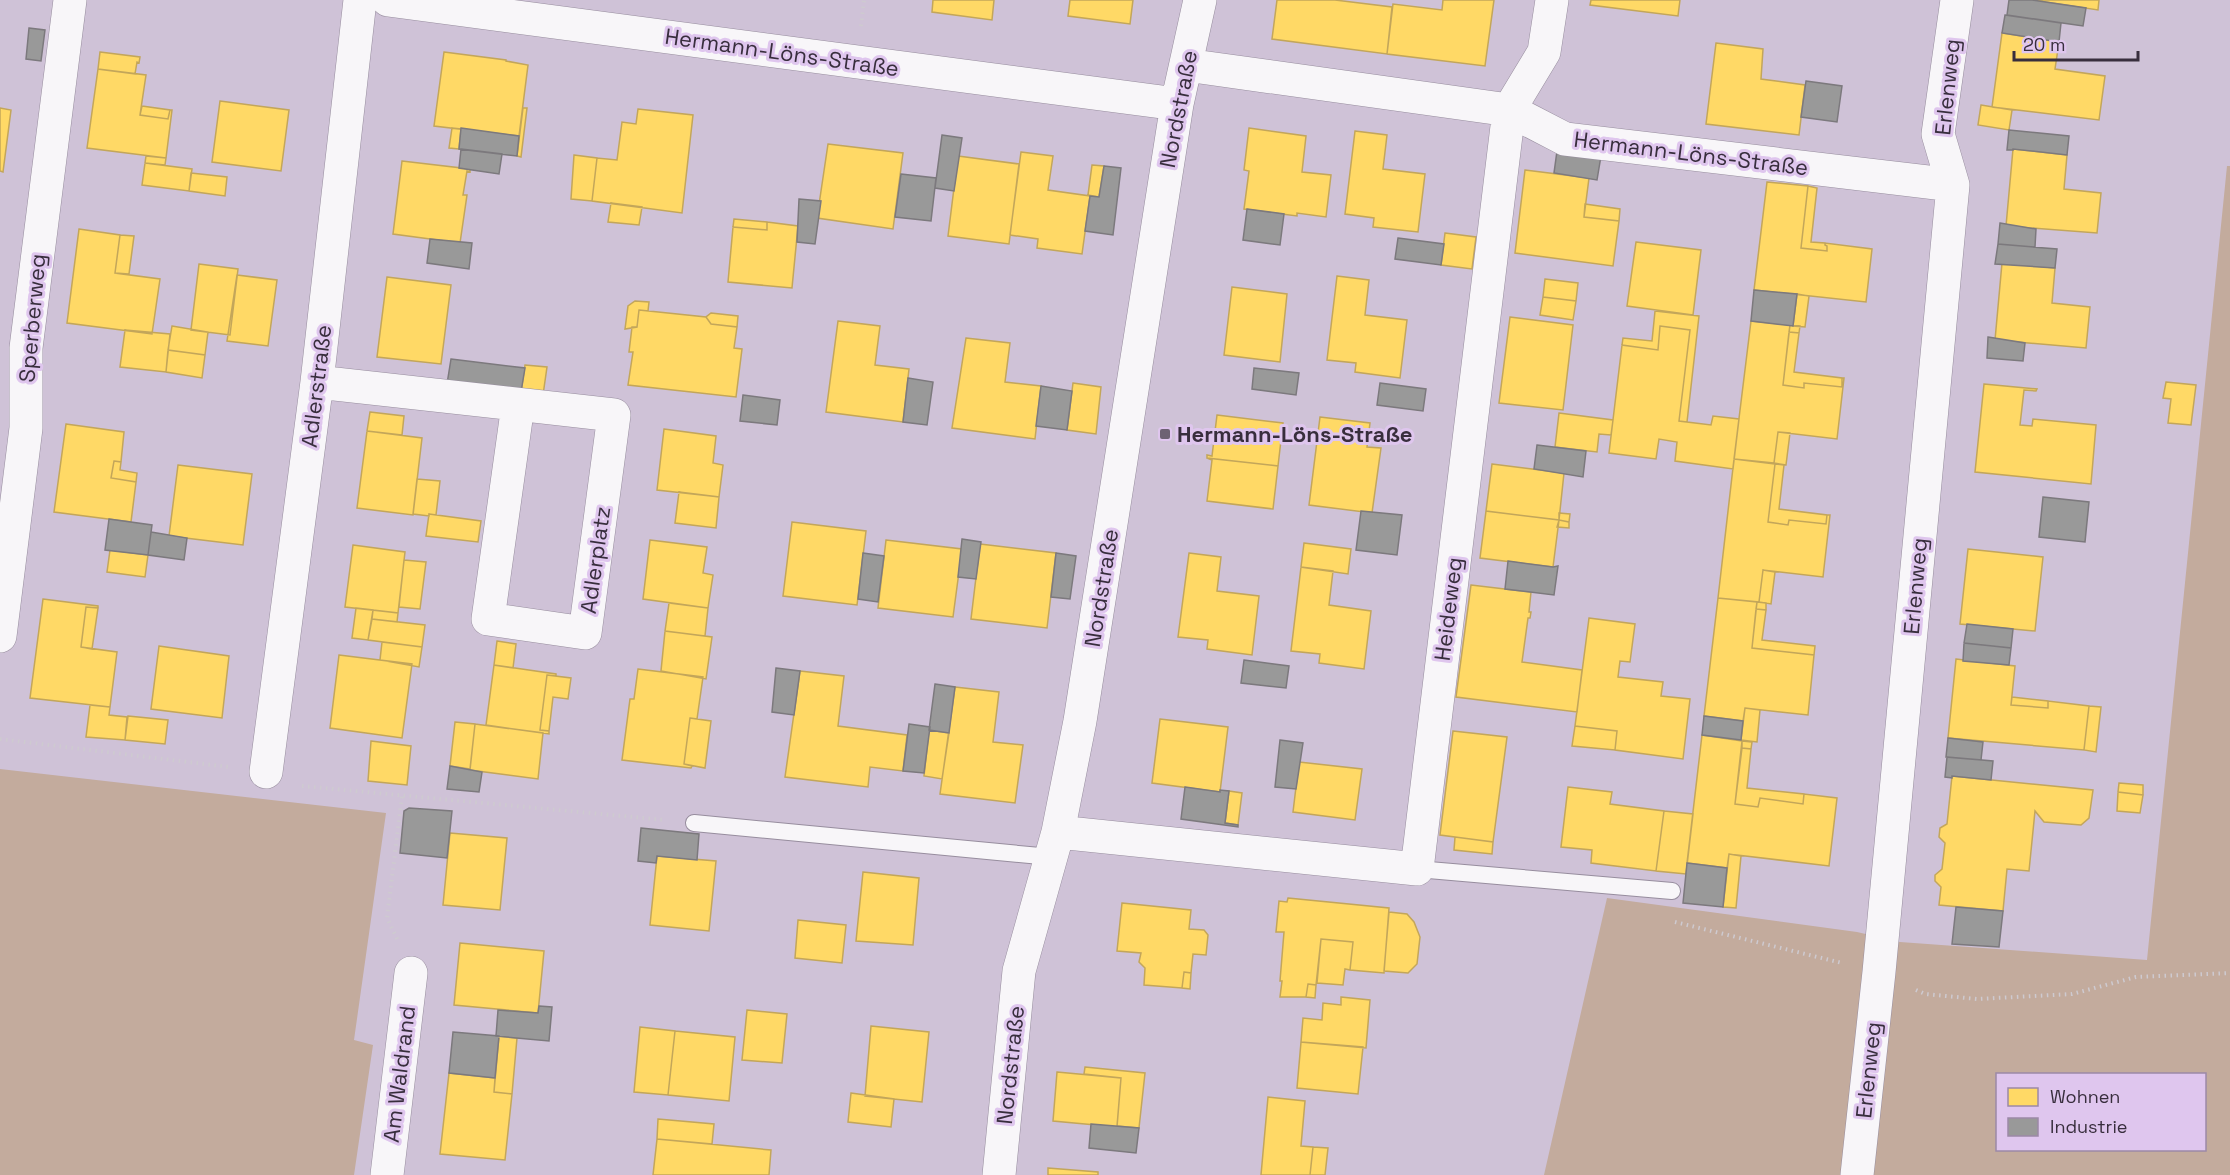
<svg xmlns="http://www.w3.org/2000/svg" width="2230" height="1175" font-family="'Space Grotesk',sans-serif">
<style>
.green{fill:#c3ab9d;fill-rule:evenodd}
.homes{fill:#ffd966;stroke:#c3a65a;stroke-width:1.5}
.industry{fill:#999;stroke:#7c797d;stroke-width:1.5}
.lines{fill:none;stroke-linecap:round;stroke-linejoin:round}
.service-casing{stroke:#978d9e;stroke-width:18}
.minor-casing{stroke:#978d9e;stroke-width:34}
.path{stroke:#cecad0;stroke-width:4;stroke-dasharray:1.5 4.5;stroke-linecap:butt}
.service{stroke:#f8f6f9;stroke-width:16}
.minor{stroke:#f8f6f9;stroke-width:33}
.poi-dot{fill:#6d6273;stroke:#dfc6ee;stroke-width:2}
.labels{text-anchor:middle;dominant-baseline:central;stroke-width:6;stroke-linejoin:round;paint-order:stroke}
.street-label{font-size:22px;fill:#382e3d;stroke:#dfc6ee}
.poi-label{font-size:22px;font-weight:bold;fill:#382e3d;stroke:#dfc6ee;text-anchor:start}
</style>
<rect width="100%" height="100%" fill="#cfc2d7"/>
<path class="green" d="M2227,166H2230V1175H1544L1607,898L1857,932L1900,942L2147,960ZM1998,1074H2204V1150H1998Z
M0,769L386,813L354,1040L373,1045L354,1175H0Z"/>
<path class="homes" d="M933,0H994L992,20L932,12Z
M1070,0H1133L1130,24L1068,16Z
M1277,0H1335L1392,7L1387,54L1272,39Z
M1443,0H1494L1485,66L1387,54L1393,4L1442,10Z
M1591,0H1680L1678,16L1590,5Z
M2032,0H2099L2098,10Z
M2002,33L2059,42L2055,69L2105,76L2099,120L1992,107Z
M1716,43L1763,49L1761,79L1805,85L1799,135L1706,124Z
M100,52L140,57L139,63L137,62L135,74L98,69Z
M444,52L506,60V61L528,65L519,136L434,126Z
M98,69L146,75L140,115L168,119L170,110H172L166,158L87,148Z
M220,101L289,110L281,171L212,162Z
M1981,105L2012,110L2009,130L1978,125Z
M142,106L170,110L168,119L140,115Z
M0,108L11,110L3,172L0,171Z
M523,108H527L521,157L517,156Z
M638,109L693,115L682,213L592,201L597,158L617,160L622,122L636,124Z
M452,128L461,129L459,149L449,148Z
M1249,128L1306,136L1302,172L1331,175L1326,217L1297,213V216L1244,209L1249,171L1244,170Z
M1355,131L1387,135L1383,169L1425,174L1418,232L1373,227L1374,218L1345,214Z
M828,144L903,153L893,229L817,218Z
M2013,149L2067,155L2064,189L2101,193L2097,233L2006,226Z
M1021,152L1053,156L1048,190L1090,196L1082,254L1037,248L1038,239L1010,235Z
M574,155L597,158L592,201L571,199Z
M146,156L166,158L165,165L145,163Z
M958,156L1019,164L1009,244L948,236Z
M402,161L470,169V172L467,171L463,195H467L460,243L393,234Z
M145,163L192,169L189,191L142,185Z
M1092,165L1104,166L1099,197L1088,195Z
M1525,170L1589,178L1584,217L1619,221L1613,266L1515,253Z
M191,173L227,177L225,196L189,191Z
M1767,182L1808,186L1801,248L1827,251V246L1825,245V243L1872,249L1866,302L1754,290Z
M1808,186L1817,188L1811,242L1825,243V245L1827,246V251L1801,248Z
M611,203L642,207L639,225L608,222Z
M1585,204L1620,209L1619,221L1584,217Z
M734,219L767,222V230L733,227Z
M767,222L798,226L792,288L728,282L733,227L767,230Z
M79,229L120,235L115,273L160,279L152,334L67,323Z
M1445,233L1476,237L1472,269L1441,265Z
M120,235L134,236L129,274L115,273Z
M1636,242L1701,250L1693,315L1627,306Z
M2002,263L2055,268L2052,303L2090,307L2086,348L1995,340Z
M199,264L238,269L230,335L191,330Z
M237,275L277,280L268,346L227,341Z
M1337,276L1369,280L1365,315L1407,320L1400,378L1355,372L1356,363L1327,360Z
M387,277L451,285L441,364L377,357Z
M1545,279L1578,283L1576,301L1543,297Z
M1232,287L1287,294L1280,362L1224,355Z
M1797,294L1809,296L1805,327L1793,326Z
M1543,297L1576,301L1573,320L1540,315Z
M635,301L649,302L648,311L639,310L637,327L625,329L628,306Z
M639,310L706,317L711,324L737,327L734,348L742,349L736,397L628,385L633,352H629L632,327H637Z
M1655,311L1699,316L1687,422L1679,421L1690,330L1660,326L1658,350L1622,345L1623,338L1652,341Z
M711,313L738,316L737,327L711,324L706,317Z
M1510,317L1573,325L1563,410L1499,403Z
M838,321L880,326L875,365L909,369L903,422L826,412Z
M1751,321L1790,325L1783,385L1804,388V383L1842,387V378H1844L1837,439L1778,432L1774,463L1734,459Z
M1790,325L1800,326L1799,333L1789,332Z
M172,326L208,332L205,355L168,350Z
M1660,326L1690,330L1679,421L1711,425L1713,416L1739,419L1733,469L1675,461L1677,442L1659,439L1656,459L1609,453L1622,345L1658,350Z
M125,330L170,334L166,372L120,367Z
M1789,332L1799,333L1794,372L1842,378V387L1804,383V388L1783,385Z
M966,338L1010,343L1005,382L1041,386L1035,439L952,428Z
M168,350L205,355L202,378L166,372Z
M525,365L547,367L543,395L521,392Z
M2166,382L2196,385L2191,425L2168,423L2171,399L2163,398Z
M1073,383L1101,387L1096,434L1067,430Z
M1984,384L2037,389L2036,391L2024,390L2020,425L2032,426L2033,419L2096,425L2091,484L1975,472Z
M370,412L404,416L402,435L367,431Z
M1559,413L1613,420L1611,435L1599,434L1597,452L1555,447Z
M1217,415L1283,423L1278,466L1207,458V455L1212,456Z
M1320,417L1370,423L1367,447L1381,448L1372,513L1309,505Z
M66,424L124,432L121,462L114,461L111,478L136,482L131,522L54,512Z
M664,429L716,436L713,463L723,465L719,497L657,490Z
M367,431L422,438L413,515L357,508Z
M1778,432L1790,433L1786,465L1774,463Z
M1207,458L1278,466L1273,509L1207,501L1212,460Z
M1734,459L1775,464L1768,522L1788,525L1789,520L1826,524L1827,515H1830L1823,577L1763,570L1759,602L1718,598Z
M114,461L121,462L120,470L137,473L136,482L111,478Z
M1492,464L1564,473L1559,520L1486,511Z
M1775,464L1784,465L1779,509L1827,515L1826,524L1789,520L1788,525L1768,522Z
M178,465L252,474L243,545L169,536Z
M417,479L440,481L436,515L429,514V516L413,514Z
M679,492L719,497L716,528L675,523Z
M1486,511L1559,520L1553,567L1480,558Z
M1559,513L1570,514L1569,522L1559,520Z
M429,514L481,521L478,542L426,536Z
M1559,520L1569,522V528L1557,527Z
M792,522L866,531L857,605L783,596Z
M650,540L707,547L703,573L713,575L708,608L643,599Z
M886,540L962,549L953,617L878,608Z
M1304,543L1351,549L1348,574L1301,567Z
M980,544L1056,553L1047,628L971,619Z
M353,545L405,552L398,613L345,607Z
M1968,549L2043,557L2035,631L1960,624Z
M110,550L148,555L145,577L107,572Z
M1189,553L1221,557L1217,591L1259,596L1252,655L1207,649L1208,640L1178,637Z
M404,560L426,562L420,609L399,607Z
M1301,567L1333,571L1329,605L1371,611L1364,669L1319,663L1320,654L1291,651Z
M1763,570L1775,572L1771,604L1759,602Z
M1471,585L1531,592L1529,612H1531L1530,618H1528L1522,662L1582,670L1577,712L1456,697Z
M1718,598L1757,602L1752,648L1814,655L1808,715L1745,708L1743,721L1704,716Z
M43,599L98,606V608L86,607L81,647L117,652L110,707L30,698Z
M1757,602L1766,603V610L1756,609Z
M669,603L708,608L705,636L665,631Z
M86,607L98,608L92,649L81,647Z
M356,608L373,610L368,640L352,638Z
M1756,609L1766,610L1762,640L1815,646L1814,655L1752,648Z
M373,610L398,613L397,622L372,619Z
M1589,618L1635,624L1630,662L1620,661L1618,677L1663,682L1661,696L1690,699L1683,759L1615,750L1617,731L1575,726Z
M372,619L425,625L422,647L368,640Z
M665,631L712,637L706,679L661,671Z
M497,641L516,644L513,668L494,665Z
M382,642L422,647L419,667L380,660Z
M159,646L229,656L222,718L151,709Z
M339,655L412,664L402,738L330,728Z
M1956,659L2015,666L2011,705L2048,708V701L2089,706L2084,750L1948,738Z
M494,665L556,674V676L547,675L540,730L549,731V734L486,725Z
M638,669L703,677L697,719L690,718L684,764L692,766L691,768L622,760L630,699H634Z
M800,671L844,676L838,726L907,735L903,771L870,767L868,787L785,777Z
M547,675L571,678L568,699L553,697L549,731L540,730Z
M955,687L999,692L993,742L1023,745L1015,803L940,794Z
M2012,697L2048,701V708L2011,705Z
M90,705L110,707L109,715L127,717L125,740L86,737Z
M2089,706L2101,707L2096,752L2084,750Z
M1745,708L1760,710L1757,742L1741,740Z
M128,716L168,720L165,744L125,740Z
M690,718L711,721L705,768L684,764Z
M1160,719L1228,727L1220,792L1152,783Z
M455,722L475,724L470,769L450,766Z
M475,724L543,733L538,779L470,770Z
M1575,726L1617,731L1615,750L1572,746Z
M929,730L949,733L942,779L924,776Z
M1453,731L1507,737L1493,842L1440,835Z
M1702,735L1742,741L1735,804L1758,807L1760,798L1803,804L1804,794L1837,798L1829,866L1729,854L1727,868L1687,863Z
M371,741L411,746L407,785L368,781Z
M1742,741L1752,742L1751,749L1742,748Z
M1742,748L1751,749L1747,788L1804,794L1803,804L1760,798L1758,807L1735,804Z
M1299,762L1362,769L1355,820L1293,812Z
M1952,776L2093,790L2089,818L2081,825L2044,822L2035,811L2029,871L2007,869L2003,911L1939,905L1941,887L1935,881V875L1942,869L1945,843L1939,837L1940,828L1947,824Z
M2119,783L2143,785V795L2118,792Z
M1568,787L1612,792L1610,804L1664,811L1656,871L1591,863L1592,850L1561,847Z
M1229,791L1242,793L1238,825L1225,823Z
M2118,792L2143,795L2140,813L2117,811Z
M1664,811L1693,814L1686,874L1656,871Z
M450,833L507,838L500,910L443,905Z
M1455,837L1493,842L1492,854L1454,850Z
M1729,854L1741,856L1736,908L1723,907Z
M657,856L716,861L709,931L650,925Z
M863,872L919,878L913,945L856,941Z
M1288,898L1389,908L1384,973L1350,970L1353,942L1321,939L1316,985L1308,984L1306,997H1280L1282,981H1280L1284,932H1276L1279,901L1287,902Z
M1122,903L1191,910L1189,929L1204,930L1208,935L1206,955L1193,954L1191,973L1184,972L1182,988L1144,985L1145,968L1139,962L1141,953L1117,951Z
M1389,912L1407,914L1414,922L1420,937L1417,964L1408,973L1384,971Z
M798,920L846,925L842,963L795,958Z
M1321,939L1353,942L1350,970L1345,969L1343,985L1317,983Z
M460,943L544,951L538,1013L454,1005Z
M1184,972L1191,973L1190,989L1182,988Z
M1308,984L1316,985L1315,998L1306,997Z
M1341,997L1370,1000L1366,1048L1301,1042L1303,1018L1322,1020L1323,1003L1341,1005Z
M747,1010L787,1014L782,1063L742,1060Z
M871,1026L929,1032L922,1102L865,1096Z
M640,1027L675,1031L668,1095L634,1092Z
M675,1031L735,1037L729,1101L668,1095Z
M499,1036L517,1038L512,1094L494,1092Z
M1301,1042L1363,1047L1358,1094L1297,1088Z
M1085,1067L1145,1073L1139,1128L1117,1126L1121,1078L1084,1074Z
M1057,1072L1121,1078L1117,1127L1053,1121Z
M449,1073L495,1078L494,1092L512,1094L505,1160L440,1154Z
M851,1093L894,1099L891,1127L848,1122Z
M1268,1097L1305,1101L1301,1146L1313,1147L1310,1175H1261Z
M658,1119L714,1124L712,1144L657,1139Z
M657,1139L771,1150L769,1175H653Z
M1313,1147L1328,1148L1325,1175H1310Z
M1048,1168L1098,1172V1175H1048Z"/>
<path class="industry" d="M2009,0H2032L2086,8L2083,26L2007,15Z
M2005,15L2061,23L2059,42L2002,33Z
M29,28L45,30L41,61L26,59Z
M1806,81L1842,86L1837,122L1801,117Z
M461,128L519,136L517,156L459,149Z
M2009,130L2069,136L2067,155L2013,149V150H2007Z
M942,135L962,138L954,191L935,188Z
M461,149L502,154L499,174L459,168Z
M1557,151L1601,156L1597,180L1554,173Z
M1104,166L1121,168L1113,235L1085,231L1090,196L1099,197Z
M901,174L936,178L931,221L895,217Z
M799,199L821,201L815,244L797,242Z
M1247,209L1284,214L1280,245L1243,240Z
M2000,223L2036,229L2035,247L1998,244Z
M1398,238L1444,244L1441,265L1395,259Z
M430,239L472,243L469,269L427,263Z
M1998,244L2057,249L2055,268L1995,264Z
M1754,290L1797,294L1793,326L1751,321Z
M1988,337L2025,343L2023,361L1987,358Z
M451,359L525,368L521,392L447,384Z
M1254,368L1299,373L1296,395L1252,389Z
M908,378L933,382L927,425L903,422Z
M1380,383L1426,389L1423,411L1377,405Z
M1041,386L1072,391L1067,430L1036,426Z
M743,395L780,400L777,425L740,421Z
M1537,445L1586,451L1583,477L1534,469Z
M2043,497L2089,502L2085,542L2039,537Z
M1361,511L1402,515L1397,555L1356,550Z
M109,519L152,525L148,555L105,550Z
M151,532L187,538L184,560L148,555Z
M962,539L981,542L976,579L958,577Z
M863,553L884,556L878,602L858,599Z
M1056,553L1076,556L1070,599L1051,597Z
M1508,561L1553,567L1558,566L1554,595L1505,589Z
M1967,624L2013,629L2011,648L1964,643Z
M1964,643L2011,648L2009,665L1963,661Z
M1244,660L1289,666L1286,688L1241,683Z
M776,668L800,671L794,715L772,712Z
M935,684L955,687L949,733L929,730Z
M1704,716L1743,721L1741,740L1702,735Z
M909,724L930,727L924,773L903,771Z
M1948,738L1983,742L1981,760L1946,757Z
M1280,740L1303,743L1296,789L1275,787Z
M1947,757L1993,761L1991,780L1952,776V778L1945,777Z
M450,766L482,772L479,792L447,789Z
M1185,787L1220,792V790L1229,791L1225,823L1238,825V827L1181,819Z
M409,808L452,811L447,858L400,853L404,811Z
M641,828L699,834L697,860L657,856L656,863L638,861Z
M1687,863L1727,868L1723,907L1683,903Z
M1956,907L2003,911L1999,947L1952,944Z
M539,1006L552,1007L549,1041L496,1036L498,1010L538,1013Z
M453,1032L499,1036L495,1078L449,1073Z
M1091,1124L1139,1128L1136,1153L1089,1148Z"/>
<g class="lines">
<defs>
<path id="service" d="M694,823L1051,857
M1417,869L1672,891"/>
<path id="minor" d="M388,0L1177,104
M1186,65L1509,110L1565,139L1953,185
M317,382L614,415L585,633L488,619L518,405
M0,636L26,428V348L70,0
M266,772L317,382L360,0
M1058,832L1417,869L1509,110L1544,52L1552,0
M387,1175L411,973
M999,1175L1019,971L1058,832L1080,721L1177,104L1200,0
M1857,1175L1879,972L1953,185L1938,134L1957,0"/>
</defs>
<use href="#service" class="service-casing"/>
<use href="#minor" class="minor-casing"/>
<path class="path" d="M861,26L864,0
M0,739L229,767
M302,786L665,820
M1675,922L1842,963
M397,939L387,918L402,796
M1916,990L1925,994L1977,999L2072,994L2136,977L2230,973"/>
<use href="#service" class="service"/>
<use href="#minor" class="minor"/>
</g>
<rect class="poi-dot" x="1159" y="428" width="12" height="12" rx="3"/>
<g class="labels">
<g class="street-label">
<text transform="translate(782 52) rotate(8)">Hermann-Löns-Straße</text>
<text transform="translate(1947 87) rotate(-84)">Erlenweg</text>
<text transform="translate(1178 109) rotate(-79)">Nordstraße</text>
<text transform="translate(1691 153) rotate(7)">Hermann-Löns-Straße</text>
<text transform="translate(32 318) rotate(-85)">Sperberweg</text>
<text transform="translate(316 386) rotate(-83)">Adlerstraße</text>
<text transform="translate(595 560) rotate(-82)">Adlerplatz</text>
<text transform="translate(1915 586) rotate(-85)">Erlenweg</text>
<text transform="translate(1101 588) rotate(-81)">Nordstraße</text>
<text transform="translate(1448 609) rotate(-83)">Heideweg</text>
<text transform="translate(1010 1065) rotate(-84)">Nordstraße</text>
<text transform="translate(1868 1070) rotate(-84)">Erlenweg</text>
<text transform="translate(399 1074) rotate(-83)">Am Waldrand</text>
</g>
<g class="poi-label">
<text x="1177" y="434">Hermann-Löns-Straße</text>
</g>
</g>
<rect x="1996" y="1073" width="210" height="78" fill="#dfc6ee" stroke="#9c89a7" stroke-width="1.5"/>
<rect x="2008" y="1088" width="30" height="18" fill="#ffd966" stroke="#9c89a7" stroke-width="1.5"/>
<text x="2050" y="1103" font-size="18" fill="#382e3d">Wohnen</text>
<rect x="2008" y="1118" width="30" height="18" fill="#999999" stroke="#9c89a7" stroke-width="1.5"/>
<text x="2050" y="1133" font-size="18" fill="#382e3d">Industrie</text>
<path d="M2014 51v9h124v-9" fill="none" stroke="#382e3d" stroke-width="3"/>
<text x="2023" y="51" font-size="18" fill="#382e3d" stroke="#dfc6ee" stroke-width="4.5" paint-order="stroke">20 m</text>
</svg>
